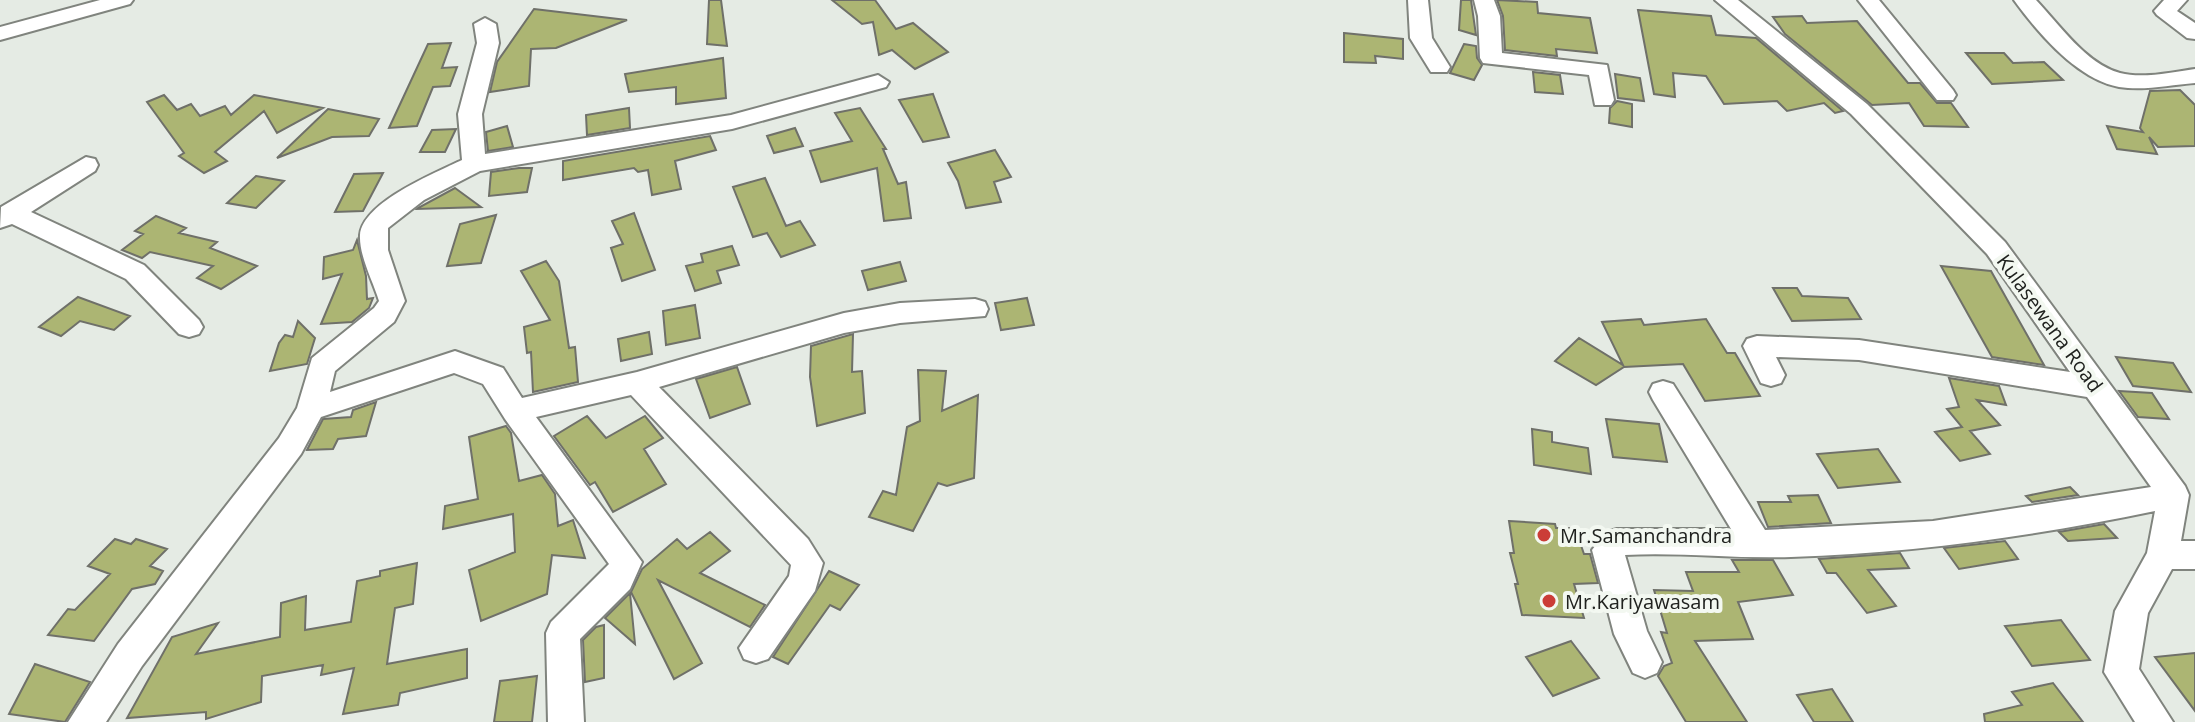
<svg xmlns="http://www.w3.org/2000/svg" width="2195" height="722" font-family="'Open Sans',sans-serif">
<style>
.building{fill:#acb573;stroke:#6f7069;stroke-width:2}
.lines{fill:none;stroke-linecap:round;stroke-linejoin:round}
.minor-casing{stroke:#80847e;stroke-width:4}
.minor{fill:#fff;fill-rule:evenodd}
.poi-dot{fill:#cb3d37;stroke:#f3f8f1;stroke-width:3}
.labels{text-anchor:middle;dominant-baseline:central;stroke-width:8;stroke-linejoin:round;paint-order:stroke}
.street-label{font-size:20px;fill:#20221f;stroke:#f3f8f1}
.poi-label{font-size:20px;fill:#20221f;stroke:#f3f8f1;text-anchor:start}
</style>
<rect width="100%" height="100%" fill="#e5ebe4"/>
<path class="building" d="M709,0H721L727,46L707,44Z
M832,0H875L896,29L913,23L948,52L915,69L892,50L879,55L873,22L862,24Z
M1461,0H1471L1476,35L1459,30Z
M1497,0L1537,2L1538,13L1590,18L1597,53L1556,49L1557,56L1505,50L1503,16Z
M534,9L627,20L556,48L531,49L529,86L490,92L497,62Z
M1638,10L1711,16L1716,35L1756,38L1843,111L1835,113L1824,103L1787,111L1777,101L1724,104L1706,76L1673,73L1675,97L1654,94Z
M1802,16L1807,23L1857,21L1908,83H1920L1937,103H1951L1968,127L1924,126L1909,103L1872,105L1785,34L1773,17Z
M1344,33L1403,39V59L1375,56L1376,63L1344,62Z
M451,43L442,68L457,67L450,86L433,87L417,126L389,128L428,44Z
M1464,44L1476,46L1477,58L1482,65L1474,80L1450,73Z
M1966,53H2004L2013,63L2044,62L2063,80L1992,84Z
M723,58L726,98L676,104V87L629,92L625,74Z
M1533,72L1560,75L1563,94L1535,92Z
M1615,74L1640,78L1644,101L1618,98Z
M2180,90L2195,105V146L2158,147L2149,137L2157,154L2117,149L2107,126L2143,132L2140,128L2150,91Z
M933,94L949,137L923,142L899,100Z
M164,95L177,110L191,104L200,116L225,106L231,115L254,95L323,108L277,133L264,111L215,152L227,161L204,173L179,156L184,153L147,102Z
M1617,101L1632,104V127L1609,123L1610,108Z
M629,108L630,128L587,135L586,115Z
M860,108L886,149H883L898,184L906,182L911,218L884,221L877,168L821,182L810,151L852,141L835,113Z
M328,109L379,119L369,136L332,137L277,158Z
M507,126L513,147L488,151L486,132Z
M795,128L803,146L774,153L767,136Z
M456,129L445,152H420L432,130Z
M710,136L716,150L675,161L681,189L652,195L648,170L638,172L634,168L563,180V161Z
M995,150L1011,177L994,182L1001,202L966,208L958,181L948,163Z
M519,168H532L527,192L489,196L491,172Z
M383,173L363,211L335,212L354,174Z
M256,176L284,181L256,208L227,203Z
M765,178L786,226L800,221L815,245L781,257L767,233L753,237L733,187Z
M455,188L481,207L417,209L418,208Z
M634,213L655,270L622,281L611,248L623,244L612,221Z
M496,215L481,263L447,266L460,224Z
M156,216L186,228L179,233L217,242L210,248L257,266L221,289L197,278L213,266L150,252L142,258L122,250L143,234L135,231Z
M357,240L366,276L367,299L373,298L369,308L352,322L321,324L342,274L323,279L324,257L353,250Z
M732,246L739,265L717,271L721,283L695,291L686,266L703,262L701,254Z
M546,261L559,281L569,348L575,347L578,382L533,392L531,352L527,353L524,327L550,320L521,271Z
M900,262L906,281L868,290L862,271Z
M1941,266L1991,271L2044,365L1992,357Z
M1773,288H1797L1802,296L1848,298L1861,319L1792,321Z
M78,297L130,316L114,330L80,321L61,336L39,327Z
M1027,298L1034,325L1001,330L995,303Z
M695,305L700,338L666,345L663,311Z
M1641,319L1644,325L1706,319L1727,353H1735L1760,396L1705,401L1683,364L1624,367L1596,385L1555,361L1579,338L1623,365L1602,322Z
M298,321L315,338L307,364L270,371L279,343L285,335L293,337Z
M649,332L652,354L621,361L618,339Z
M853,334L852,372L862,371L865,413L817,426L810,377L811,346Z
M2116,357L2173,363L2191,392L2133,386Z
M737,367L750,404L710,418L696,379Z
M918,370L946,371L942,411L978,395L974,478L947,486L938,483L913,531L869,517L883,491L896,495L907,427L920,421Z
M1949,378L1999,386L2006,405L1977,400L2000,425L1970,431L1990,454L1960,461L1935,432L1962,427L1947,409L1959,407Z
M2119,391L2152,393L2169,419L2138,417Z
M376,402L366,436L338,439L333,449L307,450L323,419L351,417L353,410Z
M587,416L606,438L645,416L663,438L644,449L666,484L613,512L595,482L590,485L554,436Z
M1606,419L1659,424L1667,462L1613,457Z
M506,426L511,433L519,481L542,475L555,494L558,526L573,520L585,558L552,555L547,594L481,621L469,570L515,552L513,514L443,529L445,506L478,499L469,437Z
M1532,429L1552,432V442L1588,448L1591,474L1534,465Z
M1878,449L1900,482L1838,488L1817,454Z
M2070,487L2078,495L2032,502L2026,496Z
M1818,495L1831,523L1768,527L1758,502H1791L1788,496Z
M1509,521L1555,524L1556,528H1575L1584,554H1590L1598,583L1574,584L1584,618L1522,615L1515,584H1518L1510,553H1514Z
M2104,524L2117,538L2068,541L2059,532Z
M710,532L730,551L700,573L765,605L750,627L658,580L702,663L674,679L631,592L642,569L677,539L687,549Z
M115,539L131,544L136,539L167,549L150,566L163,571L155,584L132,589L94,641L48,635L68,609L75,610L110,574L88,566Z
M2005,541L2018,559L1959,569L1944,548Z
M1900,553L1909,568L1868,570L1896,606L1867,613L1836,573H1827L1819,559Z
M1732,560H1773L1793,595L1738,602L1753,639L1695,641L1747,722H1686L1658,676L1664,666L1672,663L1661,632L1667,633L1654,590L1693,591L1686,572H1739Z
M417,563L413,604L395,608L387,664L467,649V678L400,693L398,705L343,714L354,668L321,675L323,665L262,676L261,702L206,719V712L127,718L172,637L218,623L196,654L280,637L281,603L306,596L305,630L351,622L357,581L380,576V571Z
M829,571L859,585L840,610L830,605L788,664L773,657Z
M630,593L635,644L605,618Z
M2061,620L2090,660L2032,666L2005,626Z
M604,625V678L585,682L583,640L596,627Z
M1571,641L1599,678L1553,696L1526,657Z
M2195,653V711L2155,657Z
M35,664L90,682L65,722L9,714Z
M537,676L532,722H494L500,681Z
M2053,683L2083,722H1985L1984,714L2022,705L2012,692Z
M1832,689L1853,722H1814L1797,695Z"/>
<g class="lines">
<defs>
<path id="minor" d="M100,0H133L130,4L0,40V27Z
M1408,0H1428L1432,38L1450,67L1447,72H1431L1410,38Z
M1474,0H1494L1500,16L1502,53L1607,65L1614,100L1611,105H1595L1589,75L1483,63L1480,58L1478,16Z
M1715,0H1738L1867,104L2005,242L2185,486L2189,495L2181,541H2195V569H2172L2148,613L2139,669L2173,722H2135L2104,672L2115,611L2147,553L2155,511C2035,536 1914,553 1791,557C1736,559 1681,552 1625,555L1647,631L1662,662L1657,673L1645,678L1633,673L1614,634L1592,550L1606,532L1617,529H1731L1653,400L1649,392L1653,384L1663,381L1673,384L1765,530L1933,521L2151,487L2087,397L1859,360L1776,357L1785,375L1781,383L1771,386L1761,383L1743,346L1747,339L1757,336L1859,340L2070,372L1987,254L1851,114Z
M1858,0H1879L1953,90L1956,95L1953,100H1937Z
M2014,0H2036C2059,24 2086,64 2120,73C2143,79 2172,72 2195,69V83C2170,85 2144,91 2119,87C2077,79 2038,33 2014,0Z
M2164,0H2187L2177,11L2195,23V39L2187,38L2157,15L2154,11Z
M485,18L496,24L499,43L482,114L485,154L731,115L878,75L889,82L886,87L732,129L480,171L424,200L388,228V250L405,301L394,322L335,371L330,392L455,351L503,368L522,398L637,372L844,313L900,303L975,299L985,302L988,309L985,316L900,323L844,333L659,387L808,539L823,563L815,591L768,659L756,663L744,659L739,648L789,576L791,565L631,395L536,417L642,562L630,589L580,639L584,722H548L546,633L551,622L609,564L505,419L483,384L454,373L321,417L301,454L142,666L106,722H68L118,644L279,438L297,408L312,358L374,308L379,301C373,281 359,256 360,235C363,202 435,173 462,160L458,114L477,43L474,24Z
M86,157L95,159L98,165L95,171L31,212L144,265L199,320L203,327L199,334L189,337L179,334L126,279L12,224L0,228L1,207Z"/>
</defs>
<use href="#minor" class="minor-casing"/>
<use href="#minor" class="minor"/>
</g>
<g class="poi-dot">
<circle cx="1544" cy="535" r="8"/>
<circle cx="1549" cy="601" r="8"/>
</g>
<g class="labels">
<g class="street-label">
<text transform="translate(2050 323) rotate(54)">Kulasewana Road</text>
</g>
<g class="poi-label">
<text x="1560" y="535">Mr.Samanchandra</text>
<text x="1565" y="601">Mr.Kariyawasam</text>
</g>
</g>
</svg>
